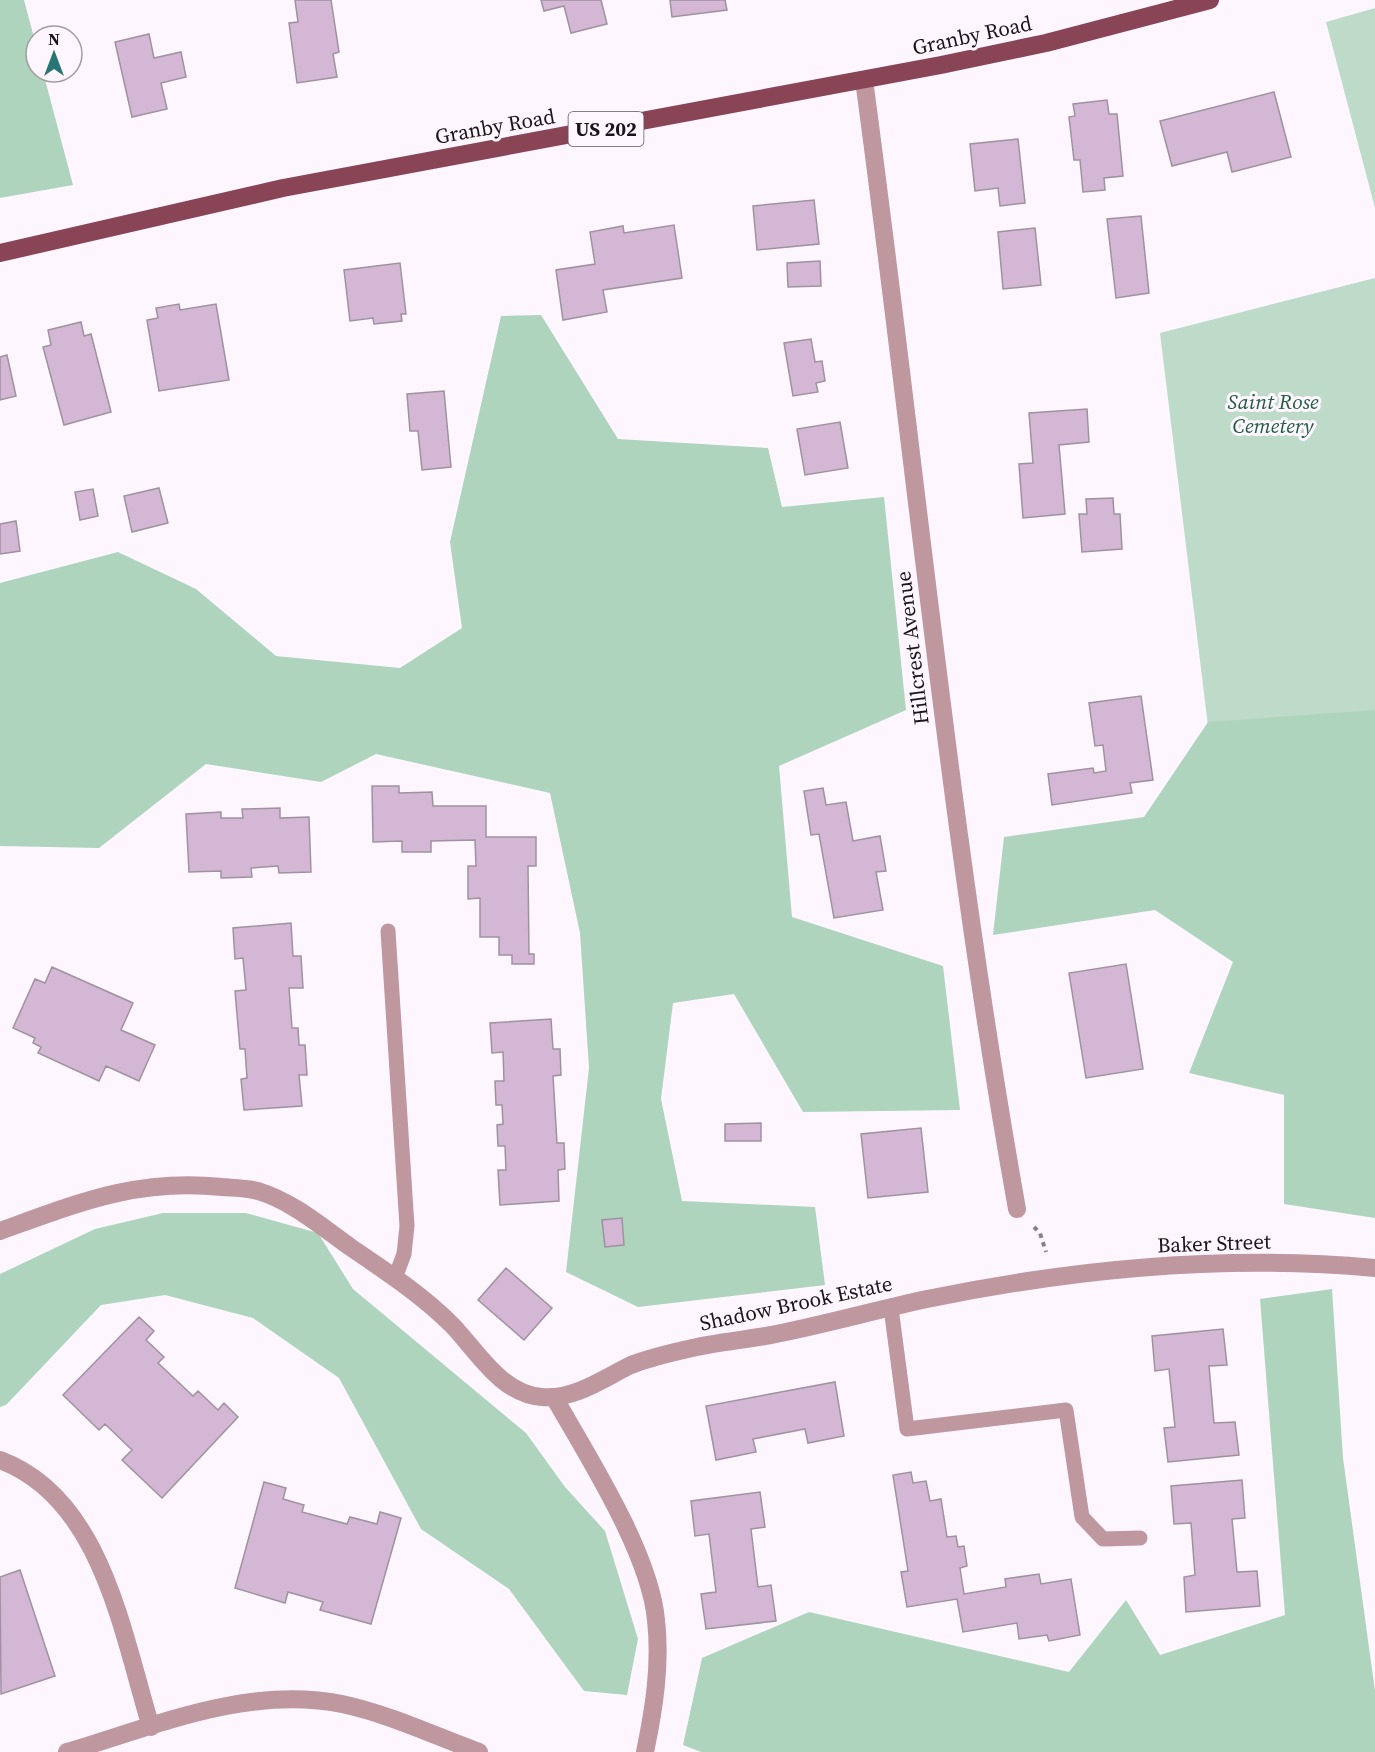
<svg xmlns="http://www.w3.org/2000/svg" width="1375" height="1752" font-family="'Source Serif 4',serif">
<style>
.green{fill:#bedac9}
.forest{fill:#aed4bd}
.building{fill:#d3b7d4;stroke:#9f929f;stroke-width:1.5}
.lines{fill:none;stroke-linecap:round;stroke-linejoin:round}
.path{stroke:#878187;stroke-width:4;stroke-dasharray:4.5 4.5;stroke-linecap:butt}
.lane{stroke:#bf979f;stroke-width:15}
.street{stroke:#bf979f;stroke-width:18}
.primary{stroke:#894556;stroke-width:18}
.labels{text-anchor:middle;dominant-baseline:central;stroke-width:6;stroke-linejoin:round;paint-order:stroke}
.shield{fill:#fef6fe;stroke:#5e585e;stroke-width:1.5}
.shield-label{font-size:20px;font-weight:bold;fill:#1a151a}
.street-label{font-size:21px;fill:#1a151a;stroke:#fef6fe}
.park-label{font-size:21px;font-style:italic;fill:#1e5c3f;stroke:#fef6fe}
</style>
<rect width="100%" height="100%" fill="#fef6fe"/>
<path class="green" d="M1375,8V208L1326,22Z
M1375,278V711L1208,726L1160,333Z"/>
<path class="forest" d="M0,0H24L36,45V72H43L73,185L0,198Z
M541,315L618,439L768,448L782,507L884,497L906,710L779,766L792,917L943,966L960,1110L803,1112L734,994L673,1003L661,1099L682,1201L815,1207L825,1285L638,1307L566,1272L589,1068L580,933L550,793L376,754L321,782L206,764L99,848L0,846V583L118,552L196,589L276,656L400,668L462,628L450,542L501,316Z
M1375,710V1218L1284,1204V1095L1189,1073L1233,962L1155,910L993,935L1004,837L1144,817L1208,722Z
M163,1213H246L318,1233L353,1289L526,1433L565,1487L605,1531L638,1639L627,1695L584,1691L509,1589L421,1529L339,1378L253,1318L165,1295L101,1305L6,1405L0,1407V1274L95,1229Z
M1332,1289L1343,1458L1375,1691V1752H701L683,1745L702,1658L809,1612L1069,1672L1126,1600L1160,1655L1285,1615L1260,1299Z"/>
<path class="building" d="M295,0H331L339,52L333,54L337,77L297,83L289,23L298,22Z
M541,0H601L607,24L571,33L564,6L544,11Z
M670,0H725L727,10L672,17Z
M149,34L154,58L181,52L186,77L161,83L167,109L132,117L115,42Z
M1274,92L1291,157L1232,172L1227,152L1172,166L1160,121Z
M1107,100L1109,114H1117L1123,176L1104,178L1105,190L1083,192L1080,160H1074L1069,117L1075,116L1073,104Z
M1018,139L1025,203L1000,206L998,188L975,191L970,144Z
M814,200L819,244L757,250L753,206Z
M1141,216L1149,293L1116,298L1107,219Z
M674,225L682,278L603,290L607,312L563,320L556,270L595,264L590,232L623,226L624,233Z
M1035,228L1041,285L1003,289L998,232Z
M820,261L821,286L788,287L787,263Z
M400,263L406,314H401L402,321L374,324L373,318L350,321L344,270Z
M179,304L180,310L216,304L229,380L159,391L147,320L158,318L156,308Z
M81,322L84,336L91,334L111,412L64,425L43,347L51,345L48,330Z
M811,339L815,362L822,361L825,381L816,383L818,392L793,396L784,343Z
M7,355L16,396L0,400V357Z
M444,391L451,467L422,470L418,431H410L407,394Z
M1087,409L1089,442L1059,445L1065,514L1023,518L1019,464L1033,463L1029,413Z
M840,422L848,468L805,475L797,429Z
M159,488L168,523L132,532L124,496Z
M93,489L98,516L80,520L75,492Z
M1113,498L1114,514H1120L1122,549L1082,552L1079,514H1087L1086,499Z
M16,521L20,551L0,554V524Z
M1141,696L1153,780L1130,783L1132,793L1052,805L1048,774L1093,768L1094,773L1106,771L1103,745L1095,746L1089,703Z
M372,786H399V793L432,792L433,806H486V837H536V866H528L529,954H534V964H512V955H499V937H480V898L468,899V866H476L475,840L431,841V852H402V841L373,842Z
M823,788L826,805L846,802L853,841L880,836L886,871L876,872L883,910L834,918L819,834L811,835L804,791Z
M280,808V818L309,817L311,872L279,873L278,866L251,868L252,877L221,878V871L189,872L186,814L221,812V818H243L242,809Z
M291,923L293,956H301L303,988H289L292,1028H298L299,1045H305L307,1075H299L302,1106L244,1110L241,1079L247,1078L245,1049H240L235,991L246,990L243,958L235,959L233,928Z
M1126,964L1143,1069L1086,1078L1069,973Z
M52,967L133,1003L121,1030L155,1045L139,1081L106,1066L99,1081L38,1053L41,1047L33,1043L35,1038L13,1028L35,979L45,983Z
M551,1019L553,1049H560L561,1075L553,1076L557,1143H564L565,1169L558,1170L559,1201L500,1205L498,1170H506L505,1146H498L497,1125L503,1124L502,1105H496L495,1081H504L503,1052L492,1053L490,1023Z
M761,1123V1141H725V1124Z
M921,1128L928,1192L868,1198L861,1134Z
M622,1218L624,1245L605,1247L602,1220Z
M506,1268L552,1308L524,1340L478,1300Z
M139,1317L154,1331L146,1340L164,1357L158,1363L193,1396L198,1391L218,1410L224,1403L238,1417L162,1498L122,1460L132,1450L105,1424L99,1430L63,1395Z
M1223,1329L1227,1365L1209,1366L1214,1423L1235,1422L1239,1455L1168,1462L1164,1428L1175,1427L1169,1369L1155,1371L1152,1336Z
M835,1382L844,1436L808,1443L805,1429L753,1439L756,1452L716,1460L706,1406Z
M911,1472L913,1483L926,1481L930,1501L941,1499L947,1537L956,1536L958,1547L964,1546L967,1566L960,1568L964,1594L1006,1587L1005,1579L1039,1574L1041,1584L1071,1579L1080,1635L1049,1641L1047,1635L1019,1639L1017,1623L963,1632L957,1599L907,1607L901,1572L908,1571L893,1475Z
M1242,1480L1245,1518L1232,1519L1237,1572L1257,1571L1260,1606L1186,1612L1184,1577L1195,1575L1191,1523L1174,1524L1171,1486Z
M264,1482L286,1488L283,1499L304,1505L302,1512L347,1524L350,1517L377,1524L380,1512L401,1518L371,1624L320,1610L323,1602L288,1592L285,1603L235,1588Z
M760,1492L765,1527L751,1529L758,1587L771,1585L776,1621L706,1629L701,1594L716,1592L709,1534L695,1536L691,1501Z
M20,1570L55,1676L1,1694L0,1577Z"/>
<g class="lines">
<path class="path" d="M1034,1227L1040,1233L1046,1252"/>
<path class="lane" d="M388,931L407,1226L404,1254L395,1278
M891,1308L907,1429L1066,1410L1082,1517L1103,1539L1140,1538"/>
<path class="street" d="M864,80C915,457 950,835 1017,1209
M0,1231C78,1203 137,1178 222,1187C234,1188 247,1188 258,1191C294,1202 323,1228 353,1249C387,1272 423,1296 452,1325C478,1352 501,1394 542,1397C574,1400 604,1378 631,1365C649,1358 670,1353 688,1349C717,1342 747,1340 776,1334C826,1324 876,1310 927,1299C1073,1269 1226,1254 1375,1268
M554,1397C588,1457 650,1553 656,1620C661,1665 654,1709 645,1752
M0,1460C102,1498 122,1633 151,1727
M67,1752C155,1726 249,1685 342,1704C389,1714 435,1736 479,1752"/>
<path class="primary" d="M0,253L283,188L941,65L1046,43L1210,0"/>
</g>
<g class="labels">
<rect class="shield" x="568.5" y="112" width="75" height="34" rx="4.5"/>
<g class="shield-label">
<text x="606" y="129">US 202</text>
</g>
<g class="street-label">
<text transform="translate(972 35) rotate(-12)">Granby Road</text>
<text transform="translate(495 126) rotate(-10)">Granby Road</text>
<text transform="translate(912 648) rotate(-97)">Hillcrest Avenue</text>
<text transform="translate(1214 1243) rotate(-2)">Baker Street</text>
<text transform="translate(796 1303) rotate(-12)">Shadow Brook Estate</text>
</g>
<g class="park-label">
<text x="1273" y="401">Saint Rose<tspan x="1273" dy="24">Cemetery</tspan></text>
</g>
</g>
<g transform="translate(54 54)"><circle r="28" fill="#fef6fe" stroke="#a39ca3" stroke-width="1.5"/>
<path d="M0-4.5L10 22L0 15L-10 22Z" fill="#297474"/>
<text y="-9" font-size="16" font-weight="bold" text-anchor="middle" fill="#1a151a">N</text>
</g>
</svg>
